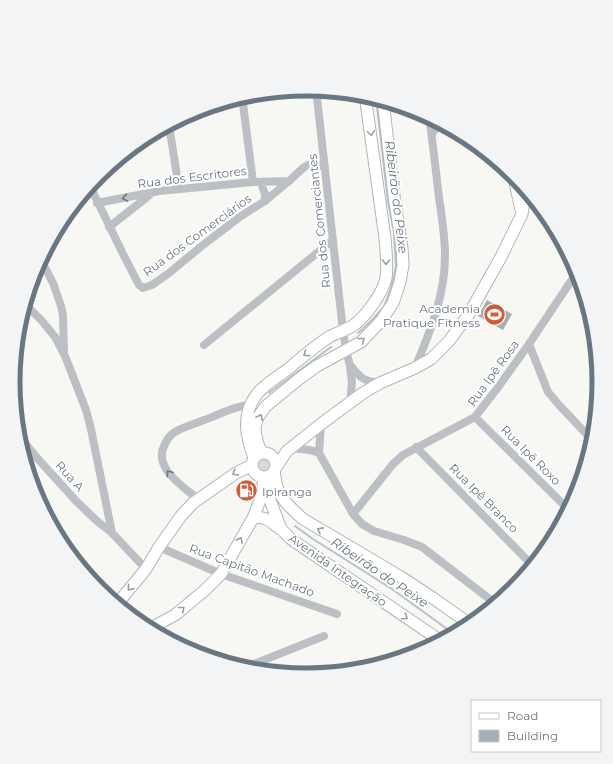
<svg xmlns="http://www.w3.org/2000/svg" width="613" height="764" font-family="Montserrat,sans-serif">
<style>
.green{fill:#d7dbd4}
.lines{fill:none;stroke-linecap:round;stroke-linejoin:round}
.stream{stroke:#b8c2c6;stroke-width:2}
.building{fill:#a7aeb3}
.secondary-casing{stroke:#b1b6ba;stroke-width:13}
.street{stroke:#bcc0c4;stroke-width:8}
.secondary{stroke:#fff;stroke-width:11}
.oneway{stroke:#96a0a8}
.oneway2{stroke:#697782}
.labels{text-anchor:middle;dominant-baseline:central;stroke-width:4;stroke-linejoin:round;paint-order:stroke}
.street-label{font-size:12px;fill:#697782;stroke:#fff}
.poi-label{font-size:12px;fill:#697782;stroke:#fff;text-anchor:end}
.water-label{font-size:13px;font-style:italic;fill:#65777e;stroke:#fff}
.rim{fill:none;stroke:#697782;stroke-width:5}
</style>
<rect width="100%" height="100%" fill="#f7f7f4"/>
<path class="green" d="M254 466a9 9 0 1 1 18 0a9 9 0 1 1-18 0Z"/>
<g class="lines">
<path class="stream" d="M376,98L388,201L393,227
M358,333L370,322L384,307L391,288L396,267L394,233
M269,393L331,347
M295,526L313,539L392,589L454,634"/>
</g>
<path class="building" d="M487,300L512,314L503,330L478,316Z"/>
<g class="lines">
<defs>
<path id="secondary" d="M513,173L521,210
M263,453L259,447L256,437L255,427L258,417L266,406L299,379L317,366L361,342L381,321L393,303L400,282L403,265L402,248L394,196L383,100
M252 465a12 12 0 1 1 24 0a12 12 0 1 1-24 0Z
M254,458C246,435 241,415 257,394C265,384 278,377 288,369C300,359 315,346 329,337C337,333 346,330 354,325C366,316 383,293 386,278C388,267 386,250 385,238L365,95
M275,469L287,451L321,424L363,393L380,383L415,368L431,359L449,341L469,314L501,257L522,214L526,189
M274,472C275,477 276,482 277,487C281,500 293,510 303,519L401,577L433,598L471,625
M266,477L267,492L281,529L291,539L441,641
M253,518C266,516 270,521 280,529
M117,604L146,569L159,547L181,516L193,503L236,473L252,465
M149,629L175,615L205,590L221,574L253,518L263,493V484"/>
</defs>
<use href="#secondary" class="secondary-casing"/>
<path class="street" d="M316,89L343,331L346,350L350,366L352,383L350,403
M242,96L253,182
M169,125L179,189
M432,134L440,122
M261,182L265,195V201
M90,186L123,254L139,285L143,288L152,285L169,273L203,245L241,216L265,201L289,181L303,168L308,165L314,164L324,166
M97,203L159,191L253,182L289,181
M109,227L151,194
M41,260L53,283L61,306L63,315L64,353
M575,275L596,339
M25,304L42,321L55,337L65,356L86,410L91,429L112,533L146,569
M529,344L548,392L559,405L594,442
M204,345L333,240
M351,366C361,379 364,381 380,383
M415,368C430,332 445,296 445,256C445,237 442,217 439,198C436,171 433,144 429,116
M475,417L569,510
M321,424L319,453L353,514L362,524L374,531L404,540L422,547L496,604
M18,430L24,442L38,459L77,502L97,521L112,533
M416,447L533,566
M291,448L310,450L319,453
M198,499C182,486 152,467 165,444C167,439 170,435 175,432C183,427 194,424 204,420C219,415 233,406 250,405
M353,514L393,464L403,455L475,417L499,386L529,344L575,275L577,268
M159,547L221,574L337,614
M244,668L324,636"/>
<use href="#secondary" class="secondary"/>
</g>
<defs><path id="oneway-chevron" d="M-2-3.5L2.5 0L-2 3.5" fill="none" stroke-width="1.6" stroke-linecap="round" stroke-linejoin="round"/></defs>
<g class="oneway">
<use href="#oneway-chevron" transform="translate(371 133) rotate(82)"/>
<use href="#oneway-chevron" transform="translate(386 262) rotate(90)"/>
<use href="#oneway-chevron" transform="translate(362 340) rotate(-39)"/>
<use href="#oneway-chevron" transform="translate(306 354) rotate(143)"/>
<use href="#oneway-chevron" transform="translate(260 417) rotate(-62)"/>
<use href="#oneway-chevron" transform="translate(235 473) rotate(150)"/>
<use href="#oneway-chevron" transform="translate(320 530) rotate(-151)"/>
<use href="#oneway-chevron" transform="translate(240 540) rotate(-60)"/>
<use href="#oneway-chevron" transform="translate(130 588) rotate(129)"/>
<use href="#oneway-chevron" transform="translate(182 609) rotate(-39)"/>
<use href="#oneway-chevron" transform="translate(405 617) rotate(35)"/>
</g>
<g class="oneway2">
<use href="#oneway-chevron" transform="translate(125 198) rotate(170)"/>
<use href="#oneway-chevron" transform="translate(169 473) rotate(-126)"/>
</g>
<defs>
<symbol id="stadium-disc" viewBox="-11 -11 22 22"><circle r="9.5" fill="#d15c3b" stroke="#fff"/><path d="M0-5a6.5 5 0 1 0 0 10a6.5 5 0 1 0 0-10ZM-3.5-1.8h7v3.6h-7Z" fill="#fff"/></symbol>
<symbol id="fuel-disc" viewBox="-11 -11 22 22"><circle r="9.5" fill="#d15c3b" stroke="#fff"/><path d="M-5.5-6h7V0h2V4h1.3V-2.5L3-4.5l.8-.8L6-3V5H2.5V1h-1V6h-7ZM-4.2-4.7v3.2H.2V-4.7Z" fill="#fff"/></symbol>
</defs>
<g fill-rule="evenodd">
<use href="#stadium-disc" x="482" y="302" width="25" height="25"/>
<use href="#fuel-disc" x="234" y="478" width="25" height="25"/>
</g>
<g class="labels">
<g class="street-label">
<text transform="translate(192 177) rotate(-7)">Rua dos Escritores</text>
<text transform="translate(319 221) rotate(-96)">Rua dos Comerciantes</text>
<text transform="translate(197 235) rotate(-36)">Rua dos Comerciários</text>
<text transform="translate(493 373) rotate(-54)">Rua Ipê Rosa</text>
<text transform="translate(531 455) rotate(45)">Rua Ipê Roxo</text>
<text transform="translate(70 476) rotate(48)">Rua A</text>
<text transform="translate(484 498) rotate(45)">Rua Ipê Branco</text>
<text transform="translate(252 570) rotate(20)">Rua Capitão Machado</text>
<text transform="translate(338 570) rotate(35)">Avenida Integração</text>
</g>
<g class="poi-label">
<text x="480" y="308">Academia<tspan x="480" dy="14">Pratique Fitness</tspan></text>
<text x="262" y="491" text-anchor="start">Ipiranga</text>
</g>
<g class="water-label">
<text transform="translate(397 197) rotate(83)">Ribeirão do Peixe</text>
<text transform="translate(380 572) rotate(34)">Ribeirão do Peixe</text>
</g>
</g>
<path d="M0 0H613V764H0ZM20 382a286 286 0 1 1 572 0a286 286 0 1 1-572 0Z" fill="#f3f4f5" fill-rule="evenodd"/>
<path class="rim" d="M20 382a286 286 0 1 1 572 0a286 286 0 1 1-572 0Z"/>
<rect x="471" y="700" width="130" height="52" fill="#ffffff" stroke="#c3c9cd"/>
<rect x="479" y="713" width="20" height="6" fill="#ffffff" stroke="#c3c9cd"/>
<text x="507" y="720" font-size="12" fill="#697782">Road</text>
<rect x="479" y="730" width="20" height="12" fill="#a7aeb3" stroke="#c3c9cd"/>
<text x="507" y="740" font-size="12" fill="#697782">Building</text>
</svg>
